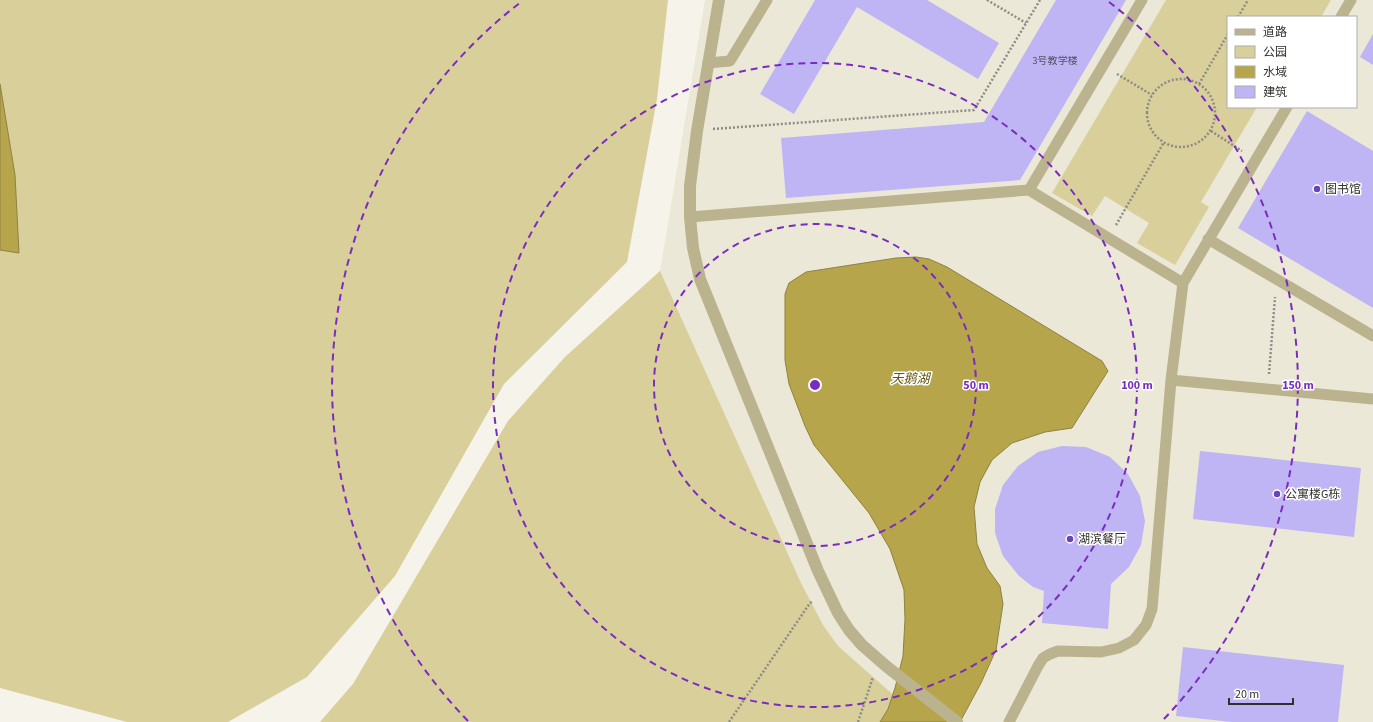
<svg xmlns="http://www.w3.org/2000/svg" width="1373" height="722" font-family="'Source Sans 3','Noto Sans SC',sans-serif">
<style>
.built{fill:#ebe8d8;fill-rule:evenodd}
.green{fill:#d9cf9b}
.water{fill:#b6a54b;stroke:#8e8242}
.building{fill:#bfb4f4}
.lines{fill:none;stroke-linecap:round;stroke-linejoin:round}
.path{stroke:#8d8b86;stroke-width:2.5;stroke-dasharray:2 2;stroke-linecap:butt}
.service{stroke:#bab38e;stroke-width:11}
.minor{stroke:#bab38e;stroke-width:12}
.ring{fill:none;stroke:#7b2cbf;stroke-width:2;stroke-dasharray:7 5}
.poi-dot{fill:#6844bd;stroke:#fff;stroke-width:1.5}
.labels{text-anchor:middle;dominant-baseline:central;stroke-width:3;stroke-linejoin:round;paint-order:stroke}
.number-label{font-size:10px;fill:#54515f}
.poi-label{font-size:12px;fill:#31302d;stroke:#fff;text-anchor:start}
.water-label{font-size:13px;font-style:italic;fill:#645814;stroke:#fff}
.centre{fill:#7b2cbf;stroke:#fff;stroke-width:2}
.ring-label{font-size:12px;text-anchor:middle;font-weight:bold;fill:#7b2cbf;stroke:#fff;stroke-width:3;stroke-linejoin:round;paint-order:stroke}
</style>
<rect width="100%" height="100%" fill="#f5f3ea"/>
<path class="built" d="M705,0H1373V722H320L353,684L508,421L565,357L660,271ZM1228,17H1356V107H1228Z"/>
<path class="green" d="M0,0H668L657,99L627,262L504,384L395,576L307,677L228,722H127L0,688Z
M1166,0H1331L1321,17H1228V107H1257L1201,202L1209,207L1175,265L1137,243L1149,223L1105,196L1092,216L1052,193Z
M660,271L801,583L823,625L838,646L924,722H320L353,684L508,421L565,357Z"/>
<path class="water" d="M0,84L15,175L19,253L0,250Z
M916,257L929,259L947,267L1102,361L1108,371L1072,428L1045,432L1012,443L992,460L980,482L974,507L977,544L987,568L1000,586L1003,604L996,650L981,683L960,722H880L888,709L895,688L903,656L905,619L904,590L890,549L869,513L814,445L805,426L789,384L785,360V294L789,283L806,272L896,258Z"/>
<path class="building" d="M815,0H927L999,43L978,79L857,7L794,114L760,94Z
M1056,0H1126L1020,180L786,198L781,138L984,122Z
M1373,34V65L1360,57Z
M1307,111L1373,151V308L1238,228Z
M1062,446L1086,447L1110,457L1128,474L1140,496L1145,521L1141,545L1129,567L1111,584L1108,629L1042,623L1044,591L1033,587L1019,576L1003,556L995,533V509L1003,485L1018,466L1038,452Z
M1200,451L1361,468L1354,537L1193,519Z
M1183,647L1344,665L1338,722H1232L1176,716Z"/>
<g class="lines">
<path class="path" d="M987,0L1026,23
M1238,17L1248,0
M1117,74L1152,95
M1147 113a34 34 0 1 1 68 0a34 34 0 1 1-68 0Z
M1199,84L1228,34
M713,129L974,110L1040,0
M1211,131L1242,151
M1116,225L1164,142
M1269,374L1275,297
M729,722L810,603L813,601
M858,722L873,677"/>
<path class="service" d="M1341,17L1351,0
M708,63L730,61L767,0
M1029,190L1142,0
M690,217L1029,190L1183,283
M1208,239L1373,336
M1171,380L1373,399
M1009,722L1038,666L1043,658L1050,654L1058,651L1101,652L1119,648L1134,640L1146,625L1152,609L1171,380L1183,283L1287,107"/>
<path class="minor" d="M719,0L697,131L690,186V217L693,248L700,279L818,571L838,613L849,630L862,645L886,666L957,722"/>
</g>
<g class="ring">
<circle cx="815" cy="385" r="161"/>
<circle cx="815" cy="385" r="322"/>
<path d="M468 721A483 483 0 0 1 521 2M1109 2A483 483 0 0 1 1162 721"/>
</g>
<g class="poi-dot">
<circle cx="1317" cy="189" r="4"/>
<circle cx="1277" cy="494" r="4"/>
<circle cx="1070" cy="539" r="4"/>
</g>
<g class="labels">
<g class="number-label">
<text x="1055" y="61">3号教学楼</text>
</g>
<g class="poi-label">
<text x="1325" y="189">图书馆</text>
<text x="1285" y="494">公寓楼G栋</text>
<text x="1078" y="539">湖滨餐厅</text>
</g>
<g class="water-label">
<text x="910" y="379">天鹅湖</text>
</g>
</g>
<circle cx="815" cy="385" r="6" class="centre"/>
<g class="ring-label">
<text x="976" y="389">50 m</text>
<text x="1137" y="389">100 m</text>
<text x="1298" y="389">150 m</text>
</g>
<rect x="1227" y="16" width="130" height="92" fill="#ffffff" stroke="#adacab"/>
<rect x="1235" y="29" width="20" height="6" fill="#bab38e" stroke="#adacab"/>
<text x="1263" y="36" font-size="12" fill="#31302d">道路</text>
<rect x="1235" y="46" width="20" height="12" fill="#d9cf9b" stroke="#adacab"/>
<text x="1263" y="56" font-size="12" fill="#31302d">公园</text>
<rect x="1235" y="66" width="20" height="12" fill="#b6a54b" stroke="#adacab"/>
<text x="1263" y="76" font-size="12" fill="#31302d">水域</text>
<rect x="1235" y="86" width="20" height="12" fill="#bfb4f4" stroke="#adacab"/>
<text x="1263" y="96" font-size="12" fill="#31302d">建筑</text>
<path d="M1229 698v6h64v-6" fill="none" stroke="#31302d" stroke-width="2"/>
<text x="1235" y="698" font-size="12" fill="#31302d" stroke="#ffffff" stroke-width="3" paint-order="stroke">20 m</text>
</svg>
